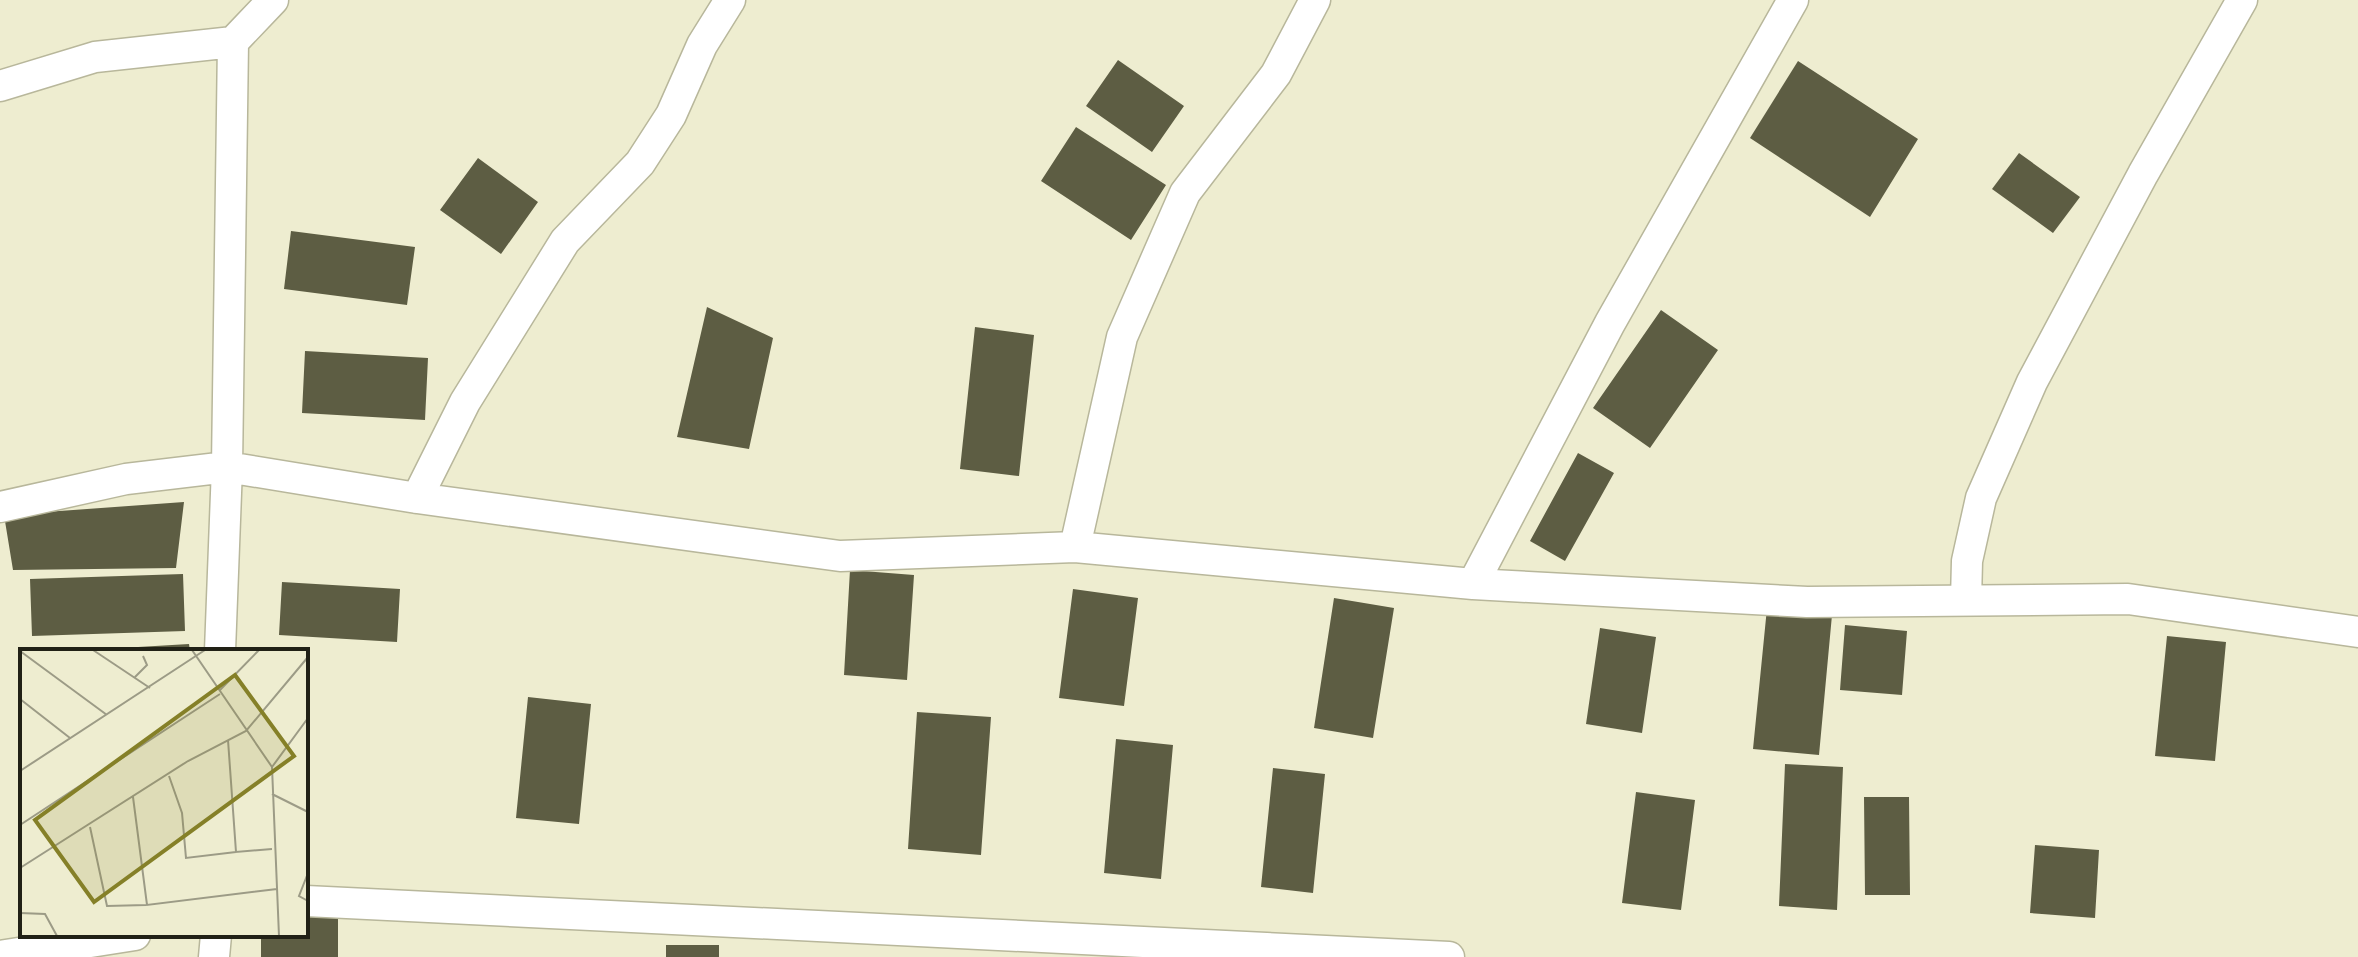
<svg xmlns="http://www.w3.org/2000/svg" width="2358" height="957" font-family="'Work Sans',sans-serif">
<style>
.building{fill:#5d5d43}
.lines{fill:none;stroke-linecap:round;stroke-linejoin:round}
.minor-casing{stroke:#b8b79b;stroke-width:33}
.minor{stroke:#fff;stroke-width:30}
.inset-road{fill:none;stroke:#9c9b86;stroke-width:2}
.view{fill:#858028;fill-opacity:0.15;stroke:#858028;stroke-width:4}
.inset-edge{fill:none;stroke:#212116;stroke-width:4}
</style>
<rect width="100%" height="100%" fill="#eeedd0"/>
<path class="building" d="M1118,60L1184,106L1152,152L1086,106Z
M1798,61L1918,139L1870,217L1750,138Z
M1076,127L1166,185L1131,240L1041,181Z
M2019,153L2080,197L2053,233L1992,189Z
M478,158L538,202L501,254L440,210Z
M291,231L415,247L407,305L284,289Z
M707,307L773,338L749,449L677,437Z
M1661,310L1718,350L1650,448L1593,408Z
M975,327L1034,335L1019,476L960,469Z
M305,351L428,358L425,420L302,413Z
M1578,453L1614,473L1565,561L1530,541Z
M184,502L176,568L13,570L4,515Z
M850,570L914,575L907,680L844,675Z
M183,574L185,631L32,636L30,579Z
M282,582L400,589L397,642L279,635Z
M1073,589L1138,598L1124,706L1059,698Z
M1334,598L1394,608L1373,738L1314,728Z
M1767,608L1832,615L1819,755L1753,749Z
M1845,625L1907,631L1902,695L1840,690Z
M1600,628L1656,637L1642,733L1586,724Z
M2167,636L2226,642L2215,761L2155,756Z
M189,644L190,651H104V649Z
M528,697L591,704L579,824L516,818Z
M917,712L991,717L981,855L908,849Z
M1116,739L1173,745L1161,879L1104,873Z
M1785,764L1843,767L1837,910L1779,906Z
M1273,768L1325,774L1313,893L1261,887Z
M1636,792L1695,800L1681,910L1622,903Z
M1864,797H1909L1910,895H1865Z
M2035,845L2099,850L2095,918L2030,913Z
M306,917H338V957H261V935H306Z
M666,945H719V957H666Z"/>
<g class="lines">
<defs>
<path id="minor" d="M0,86L95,57L233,42
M417,498L465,402L565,241L640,163L671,115L702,45L730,0
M0,507L126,479L227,467L417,498L840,556L1075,547L1473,584L1807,602L2128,599L2358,632
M1075,547L1122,337L1185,193L1276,74L1315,0
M1473,584L1610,323L1793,0
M1966,600L1967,561L1981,498L2032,382L2143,174L2242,0
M220,651L227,467L233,42L273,0
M306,901L1449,957
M0,956L135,935
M214,957L216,935"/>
</defs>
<use href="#minor" class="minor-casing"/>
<use href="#minor" class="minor"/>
</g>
<g transform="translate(20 649)">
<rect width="288" height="288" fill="#eeedd0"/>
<path class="inset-road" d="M73,1L130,39M172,1L252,118L259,287M0,2L87,66M115,28L127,16L123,7M199,42L239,1M0,50L50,89M208,91L216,203L252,200M252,118L288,69M0,122L185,1M149,127L162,164L166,209L216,203M252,145L288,163M113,148L127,256L257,240M0,176L200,45M70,178L87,257L126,256M0,219L168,112L226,82L288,8M288,224L279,247L288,252M0,264L25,265L37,287"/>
<path class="view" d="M215,26L274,107L74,253L15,171Z"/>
<rect width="288" height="288" class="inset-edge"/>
</g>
</svg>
